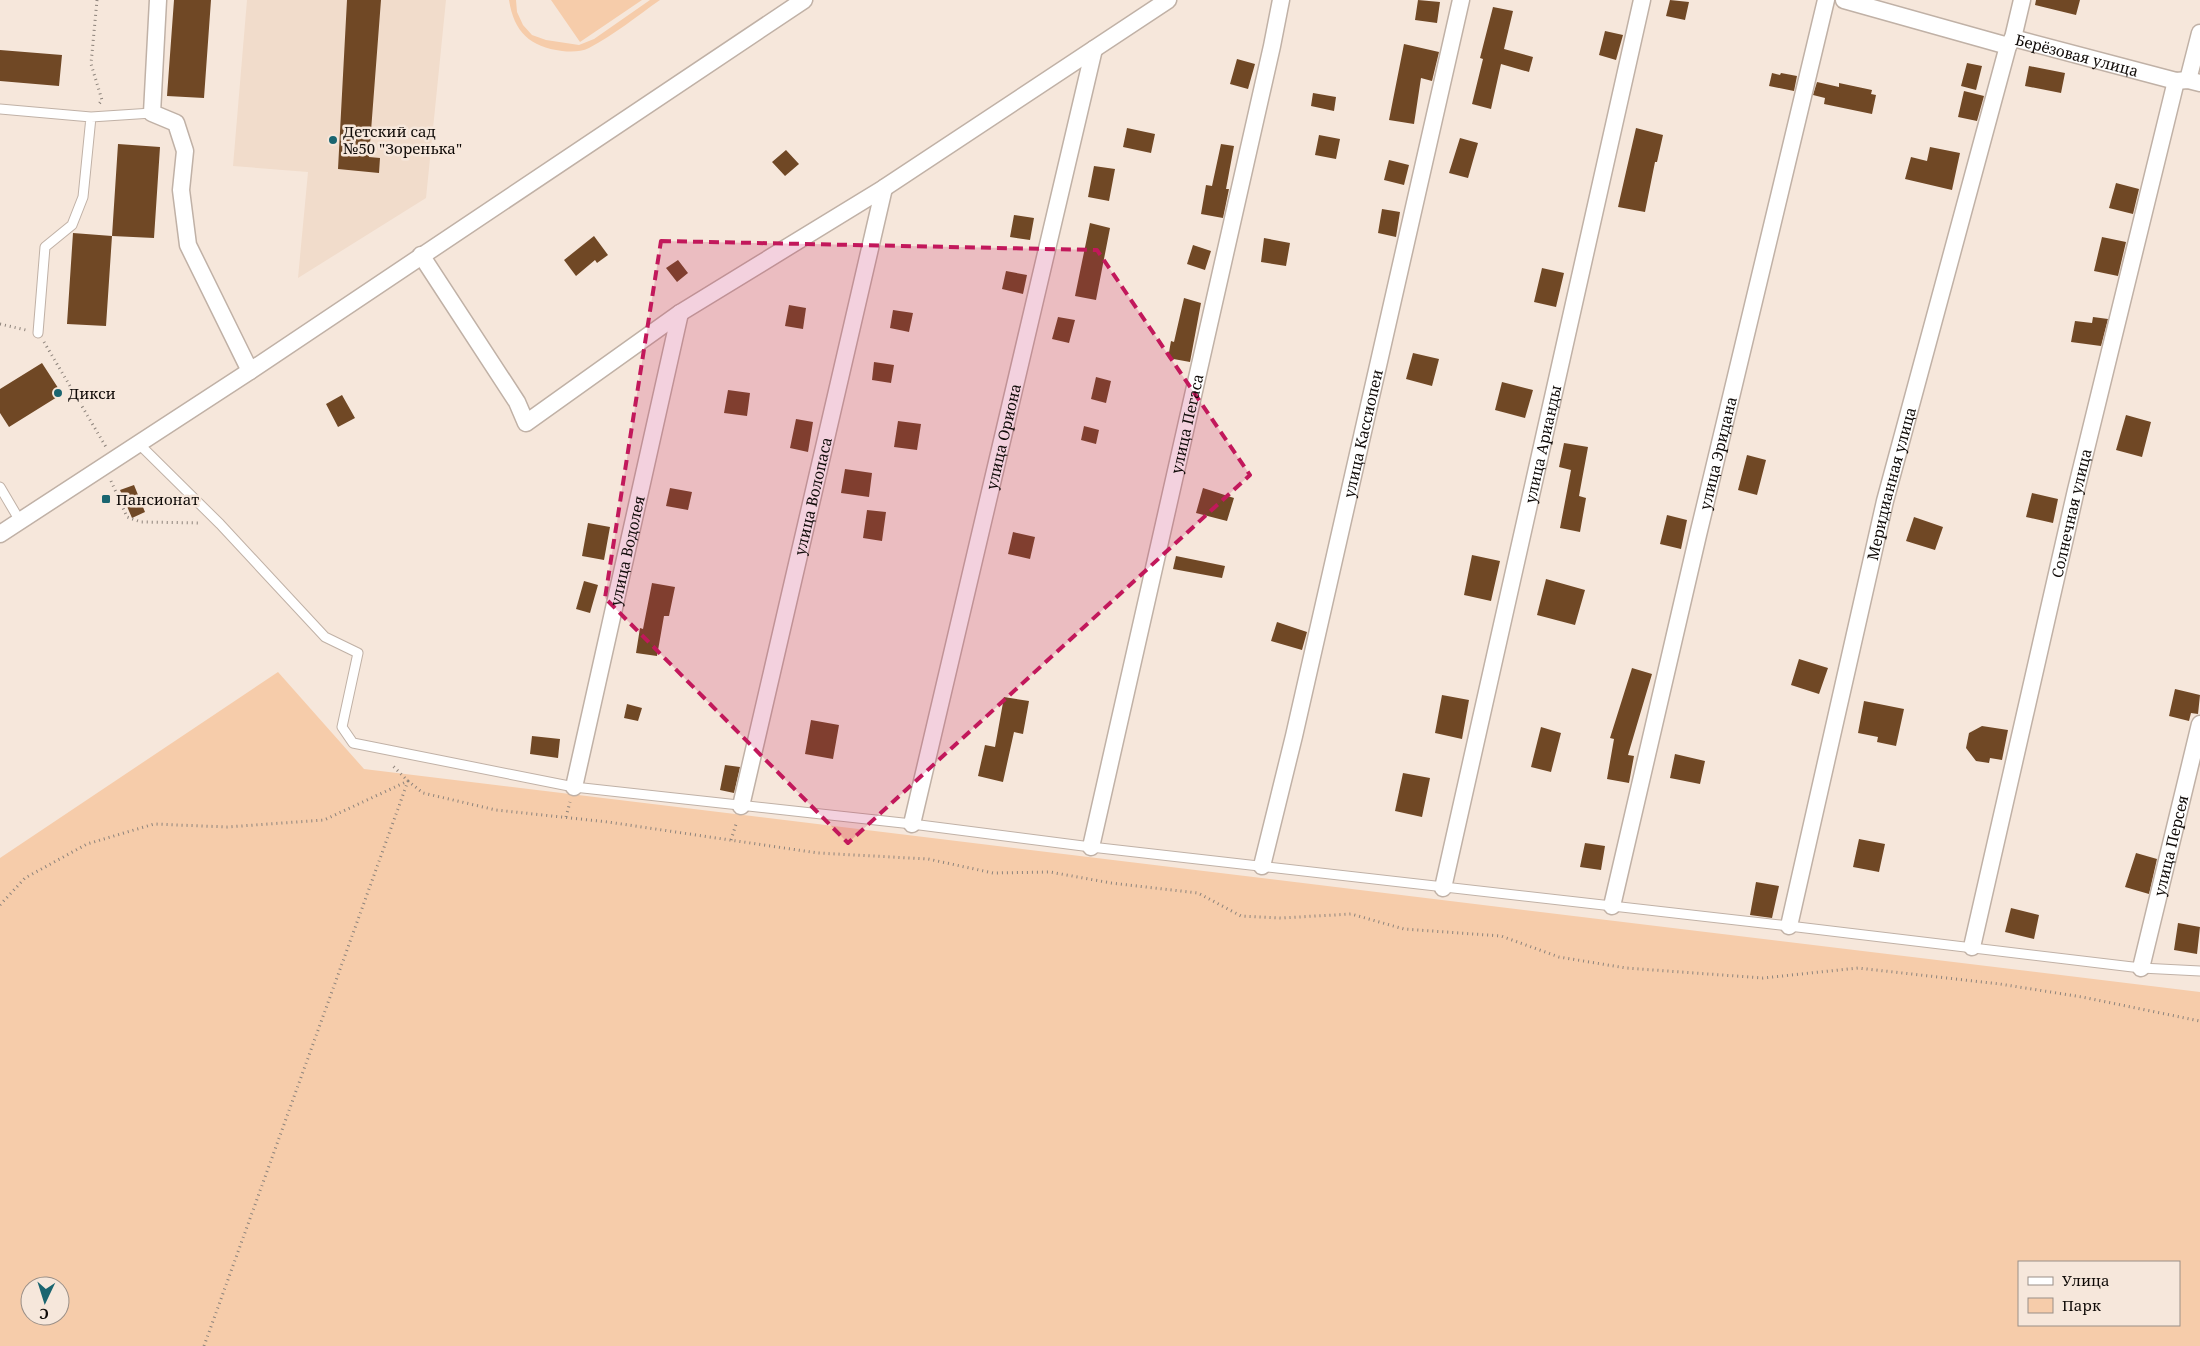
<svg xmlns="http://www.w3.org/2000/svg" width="2200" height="1346" font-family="'Noto Serif',serif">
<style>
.built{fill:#f1dccb}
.green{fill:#f6ccaa;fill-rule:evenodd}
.building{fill:#704825}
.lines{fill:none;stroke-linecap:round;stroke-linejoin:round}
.lane-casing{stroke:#c0b1a6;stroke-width:11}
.street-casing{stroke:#c0b1a6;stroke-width:19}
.path{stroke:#8d837b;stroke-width:3;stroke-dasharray:1 4;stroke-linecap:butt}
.lane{stroke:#fff;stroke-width:9}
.street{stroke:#fff;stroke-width:16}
.marked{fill:#c2185b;fill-opacity:0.2;stroke:#c2185b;stroke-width:4;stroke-dasharray:10 6;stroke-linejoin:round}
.poi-dot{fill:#1a6570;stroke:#f6e7db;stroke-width:2}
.labels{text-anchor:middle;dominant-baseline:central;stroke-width:5;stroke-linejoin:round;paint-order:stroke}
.street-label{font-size:15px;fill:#100b08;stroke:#f6e7db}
.poi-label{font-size:15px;fill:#100b08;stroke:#f6e7db;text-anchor:start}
</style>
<rect width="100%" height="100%" fill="#f6e7db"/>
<path class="built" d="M247,0H446L426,198L298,278L308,172L233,166Z"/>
<path class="green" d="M509,0H516L517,12L523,25L532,35L546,40L579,45L594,39L650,0H660C637,16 614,35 589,48C581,52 571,52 562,51C530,47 514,32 509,0Z
M551,0H642L580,42Z
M278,672L364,769L2200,992V1346H0V858ZM2019,1262H2179V1325H2019ZM30,1286H60V1316H30Z"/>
<path class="building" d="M174,0H211L204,98L167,96Z
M347,0H381L369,157L380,158L379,173L338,169Z
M1418,0L1440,2L1437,23L1415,20Z
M1670,0L1689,2L1685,20L1666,16Z
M2036,0H2080L2076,15L2035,5Z
M1493,7L1513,11L1504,49L1533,57L1529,72L1501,64L1491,109L1472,104L1483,59L1480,58Z
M1605,31L1623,35L1616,60L1599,55Z
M1404,44L1439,52L1432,81L1421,78L1414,124L1389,120Z
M0,50L62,55L59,86L0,81Z
M1237,59L1255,64L1248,89L1230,84Z
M1967,63L1982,66L1976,90L1961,86Z
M2029,66L2065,73L2061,93L2025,86Z
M1772,73L1780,75L1781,73L1797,76L1794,91L1769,86Z
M1817,82L1839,87V83L1872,90L1871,94L1876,95L1872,114L1824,104L1825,98L1813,95Z
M1964,91L1984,96L1977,121L1958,117Z
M1313,93L1336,97L1334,111L1311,106Z
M1127,128L1155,134L1151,153L1123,147Z
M1636,128L1663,135L1657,162H1655L1645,212L1618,207Z
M1319,135L1340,139L1336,159L1315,155Z
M1460,138L1478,143L1468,178L1449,173Z
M118,144L160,147L154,238L112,236Z
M1221,144L1234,146L1226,189H1229L1223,218L1201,214L1206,185L1212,186Z
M1930,147L1960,153L1952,190L1905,179L1911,157L1927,161Z
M786,150L799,164L785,176L772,162Z
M1389,160L1409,165L1404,185L1384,180Z
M1094,166L1115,169L1109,201L1088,197Z
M2116,183L2139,189L2133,214L2109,208Z
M1382,209L1400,212L1396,237L1378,233Z
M1014,215L1034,218L1030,240L1010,237Z
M1090,223L1110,228L1096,300L1075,296Z
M73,233L112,236L106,326L67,324Z
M594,236L608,255L597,263L595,260L576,276L564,260Z
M2102,237L2126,242L2118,276L2094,271Z
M1264,238L1290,243L1286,266L1261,262Z
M1193,245L1211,251L1205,270L1187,264Z
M678,260L688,273L677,282L666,268Z
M1542,268L1564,273L1556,307L1534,302Z
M1006,271L1027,275L1023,294L1002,289Z
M1184,298L1201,303L1190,362L1168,358L1171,341L1174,342Z
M789,305L806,308L803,329L785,326Z
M893,310L913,313L909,332L890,328Z
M1058,317L1075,320L1069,343L1052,339Z
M2093,317L2108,319L2101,346L2071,342L2075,321L2092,323Z
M1413,353L1439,359L1432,386L1406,379Z
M874,362L894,365L891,383L872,380Z
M42,363L62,394L9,427L0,413V389Z
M1096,377L1111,381L1106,403L1091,399Z
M1502,382L1533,390L1525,418L1495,410Z
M728,390L750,393L747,416L724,413Z
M342,395L355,418L338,427L326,404Z
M2126,415L2151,422L2142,457L2116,450Z
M796,419L813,422L808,452L790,448Z
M898,421L921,424L917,450L894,447Z
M1084,426L1099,430L1096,444L1081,440Z
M1564,443L1588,447L1579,496L1586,498L1580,532L1560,528L1571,470L1559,467Z
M1747,455L1766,460L1757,495L1738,490Z
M845,469L872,473L869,497L841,493Z
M134,485L145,512L132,518L120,490Z
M670,488L692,492L688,510L666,506Z
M1203,488L1234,498L1227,521L1196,513Z
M2032,493L2058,499L2053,523L2026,517Z
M867,510L886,512L882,541L863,538Z
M1667,515L1687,520L1681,549L1660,544Z
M1914,517L1943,527L1935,550L1906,541Z
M588,523L610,527L604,560L582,556Z
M1013,532L1035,537L1030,559L1008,554Z
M1472,555L1500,561L1491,601L1464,595Z
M1176,556L1225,566L1222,578L1173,569Z
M1546,579L1585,590L1575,625L1537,615Z
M584,581L598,585L590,613L576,609Z
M652,583L675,587L669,616H664L657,656L636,653L640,628L643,629Z
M1277,622L1307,632L1302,650L1271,641Z
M1799,659L1828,668L1819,694L1791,685Z
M1632,668L1652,674L1628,755L1634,756L1629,783L1607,779L1614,739L1610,738Z
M2175,689L2200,695L2198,714L2191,713L2189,721L2169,716Z
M1442,695L1469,700L1462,739L1435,733Z
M1004,697L1029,701L1023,734L1014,732L1003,782L978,776L985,745L995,747Z
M1864,701L1904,709L1896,746L1877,742L1878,737L1858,733Z
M627,704L642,708L638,721L624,718Z
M811,720L839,725L833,759L805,754Z
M1982,726L2008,730L2002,760L1990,758L1989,763L1976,761L1966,748L1969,733Z
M1541,727L1561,733L1551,772L1531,767Z
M532,736L560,739L558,758L530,754Z
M1675,754L1705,761L1700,784L1670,778Z
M725,765L740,767L734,793L720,790Z
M1403,773L1430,778L1422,817L1395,811Z
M1859,839L1885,844L1879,872L1853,867Z
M1585,843L1605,846L1601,870L1580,867Z
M2136,853L2157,859L2149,894L2125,887Z
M1756,882L1779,886L1772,918L1750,915Z
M2011,908L2039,915L2034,939L2005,932Z
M2178,923L2200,927L2197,954L2174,950Z"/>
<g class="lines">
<defs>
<path id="lane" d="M0,109L91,117L83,197L72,225L45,247L38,333
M91,117L152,113
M138,443L220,524L325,637L358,653L342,727L353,743L574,787L912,824L1091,847L1789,926L2141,968L2200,971
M0,487L20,521"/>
<g id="street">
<path d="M158,0L152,113L176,123L185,151L181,190L188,245L250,371"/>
<path id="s1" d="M1844,0L2008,46L2013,38L2176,81L2188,80L2200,83"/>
<path d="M2013,38L2022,0"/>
<path d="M2188,80L2200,33"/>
<path d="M421,255L517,402L526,423L680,313L884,188L1168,0"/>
<path d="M0,534L250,371L804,0"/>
<path id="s2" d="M574,787L680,313"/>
<path id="s3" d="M741,806L884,188"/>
<path id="s4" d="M912,824L1094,49"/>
<path id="s5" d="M1091,847L1272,46L1281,0"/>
<path id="s6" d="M1262,866L1294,736L1461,0"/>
<path id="s7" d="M1443,888L1642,0"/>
<path id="s8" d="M1612,906L1698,535L1826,0"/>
<path id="s9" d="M1789,926L1885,501L2008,46"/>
<path id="s10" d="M1972,947L2076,490L2176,81"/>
<path id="s11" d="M2141,968L2200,724"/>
</g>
</defs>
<use href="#lane" class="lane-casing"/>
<use href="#street" class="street-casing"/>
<path class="path" d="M97,0L91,64L102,100L99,104
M0,324L26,330
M44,342L106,447
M111,481L127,517L141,522L201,523
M566,817L570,802
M731,840L737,821
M0,905L25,878L87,844L154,824L227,827L324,820L408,781L423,793L496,810L608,822L818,853L928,859L993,873L1050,872L1111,883L1198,893L1241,916L1281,918L1351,914L1404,929L1501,936L1559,957L1626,968L1763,978L1858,968L2000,984L2082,997L2200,1021
M204,1346L408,781L392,765"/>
<use href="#lane" class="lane"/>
<use href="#street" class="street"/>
</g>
<path class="marked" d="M661,241L1097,250L1250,475L848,843L605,598Z"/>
<g class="poi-dot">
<circle cx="333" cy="140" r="5"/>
<circle cx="58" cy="393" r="5"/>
<rect x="101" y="494" width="10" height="10" rx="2.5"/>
</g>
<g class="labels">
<g class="street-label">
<text stroke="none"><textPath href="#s1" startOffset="246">Берёзовая улица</textPath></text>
<text stroke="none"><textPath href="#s5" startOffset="434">улица Пегаса</textPath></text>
<text stroke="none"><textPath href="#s6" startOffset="444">улица Кассиопеи</textPath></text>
<text stroke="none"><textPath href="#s4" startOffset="398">улица Ориона</textPath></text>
<text stroke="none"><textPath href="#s7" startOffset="455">улица Арианды</textPath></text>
<text stroke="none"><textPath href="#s8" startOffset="465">улица Эридана</textPath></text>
<text stroke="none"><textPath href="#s9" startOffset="454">Меридианная улица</textPath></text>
<text stroke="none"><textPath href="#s3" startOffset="318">улица Волопаса</textPath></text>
<text stroke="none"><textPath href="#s10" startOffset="445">Солнечная улица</textPath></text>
<text stroke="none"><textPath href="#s2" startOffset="242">улица Водолея</textPath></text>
<text stroke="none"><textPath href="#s11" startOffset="126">улица Персея</textPath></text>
</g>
<g class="poi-label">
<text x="343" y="131">Детский сад<tspan x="343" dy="17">№50 "Зоренька"</tspan></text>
<text x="68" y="393">Дикси</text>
<text x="116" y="499">Пансионат</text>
</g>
</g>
<rect x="2018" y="1261" width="162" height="65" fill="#f6e7db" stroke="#9a8f87"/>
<rect x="2028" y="1277" width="25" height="8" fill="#ffffff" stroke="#9a8f87"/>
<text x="2062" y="1286" font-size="15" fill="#100b08">Улица</text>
<rect x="2028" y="1298" width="25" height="15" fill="#f6ccaa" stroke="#9a8f87"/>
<text x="2062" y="1311" font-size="15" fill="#100b08">Парк</text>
<g transform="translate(45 1301) rotate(184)"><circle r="24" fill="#f6e7db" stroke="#9a8f87"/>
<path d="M0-4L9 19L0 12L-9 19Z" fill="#1a6570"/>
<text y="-8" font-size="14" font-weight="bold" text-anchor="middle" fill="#100b08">С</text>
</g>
</svg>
